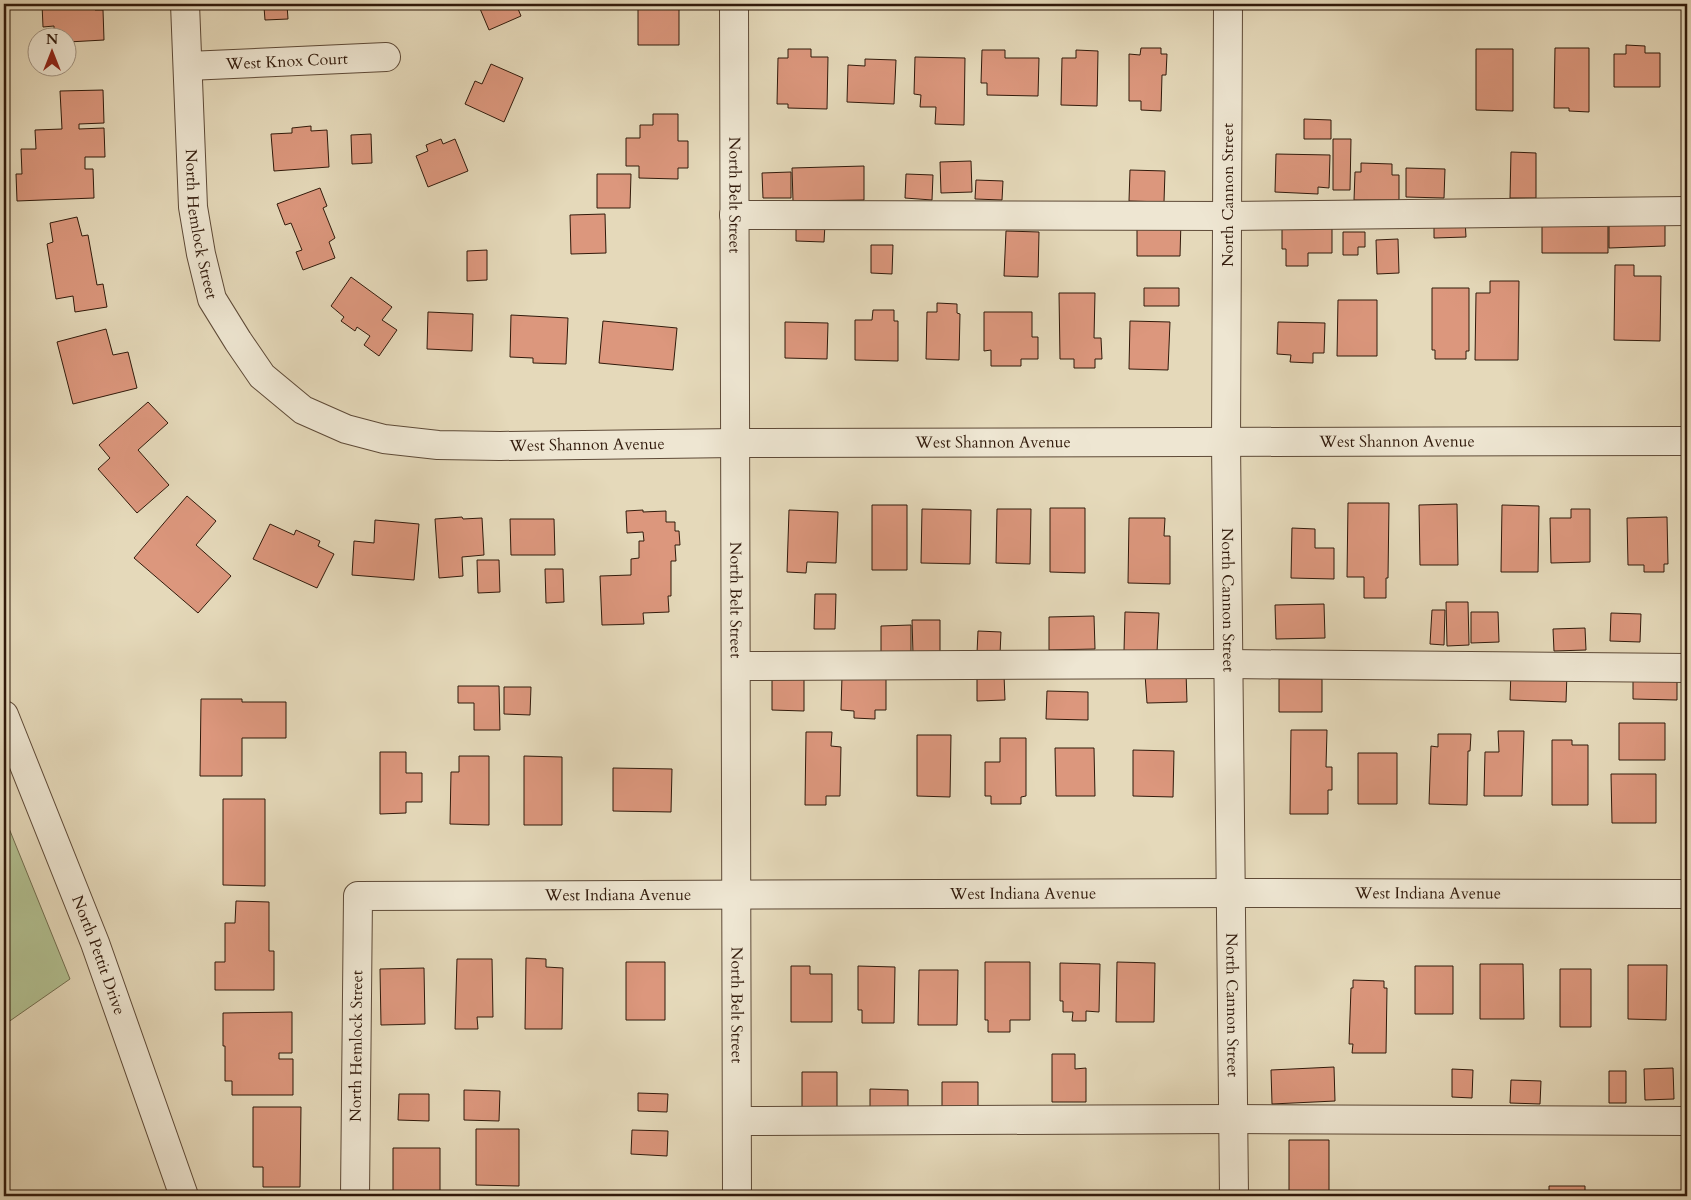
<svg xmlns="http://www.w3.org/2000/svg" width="1691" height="1200" font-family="Cardo,serif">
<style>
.green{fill:#b2c091;stroke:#726d4e}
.building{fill:#dc977d;stroke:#311a0b}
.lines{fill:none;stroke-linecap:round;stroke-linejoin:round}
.minor-casing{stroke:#5e4a37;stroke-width:30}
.minor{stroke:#eee6d2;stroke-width:28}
.labels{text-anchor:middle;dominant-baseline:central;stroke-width:4;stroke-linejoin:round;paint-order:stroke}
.street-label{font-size:16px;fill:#311a0b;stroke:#eee6d2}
</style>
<rect width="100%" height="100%" fill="#e5d9ba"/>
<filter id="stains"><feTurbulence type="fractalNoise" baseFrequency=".004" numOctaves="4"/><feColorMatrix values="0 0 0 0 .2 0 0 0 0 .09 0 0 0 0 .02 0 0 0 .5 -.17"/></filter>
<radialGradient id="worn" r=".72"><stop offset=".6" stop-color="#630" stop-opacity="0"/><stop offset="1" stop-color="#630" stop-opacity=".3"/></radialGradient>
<path class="green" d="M4,816L70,979L4,1025Z"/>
<path class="building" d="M42,4H95V10H103L104,40L68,42V38H54V26L43,27Z
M255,4H303L287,5L288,19L265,20L264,7H255Z
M478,4H516L521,16L489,30Z
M638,4H679V45H638Z
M1626,45L1645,46V53H1660V87H1614V54H1626Z
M1141,48H1161V54H1167L1166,75H1162L1161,111L1141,110V101H1129V54L1140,55Z
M1555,48H1589V112L1569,111V108H1554Z
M788,49H811V57H828L827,109L788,108V104H777L778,58H788Z
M1476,49H1513V111L1476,110Z
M982,50H1005V58H1039L1038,96L987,95V83H981Z
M1076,50L1098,51L1097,106L1061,105L1062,58H1076Z
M915,57L965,58L964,125L935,124L936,107H920L921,95L914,94Z
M865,59L896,60L894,104L847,102L848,65L865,66Z
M491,64L523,78L504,122L465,104L475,81L482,84Z
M103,90L104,123L79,124V129L104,128L105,157H85V169H93L94,198L17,201L16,174H22L21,149H36L35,130L62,129L60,91Z
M653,114H678V141H688V168H678V179L639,178V166H626V138H640V125H653Z
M1304,119L1331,120V139H1304Z
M311,126V131L327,130L329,167L274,171L271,134L292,133V128Z
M371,134L372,163L352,164L351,135Z
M441,139L443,144L455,139L468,171L428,187L416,156L428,151L426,145Z
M1333,139H1351L1350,190H1333Z
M1511,152L1536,153V198H1510Z
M1276,154L1330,155L1329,188L1318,187V194L1275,192Z
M971,161L972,192L941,193L940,162Z
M1361,163L1392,164V175H1399V200H1354L1355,172H1361Z
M864,166V200L793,201L792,168Z
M1406,168L1445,169L1444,198L1406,197Z
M1130,170L1165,171L1164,202L1129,201Z
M791,172V198H763L762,173Z
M597,174H631L630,208H597Z
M906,174L933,175L932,200L905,198Z
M976,180L1003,181L1002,200L975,199Z
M320,188L327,206L323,208L335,238L329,242L335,258L303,270L296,252L302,250L291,223L285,225L277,204Z
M605,214L606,253L571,254L570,215Z
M77,217L82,236L88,235L97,285L103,284L107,307L75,312L73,296L56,299L47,244L53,242L50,223Z
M1608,218V253H1542V219Z
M1465,219L1466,237L1434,238V220Z
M1137,220L1181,221L1180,256H1137Z
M1665,222V246L1609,248V223Z
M796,224H825L824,242L796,241Z
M1282,226H1332V253H1308V266H1286V249H1282Z
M1006,231L1039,232L1038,277L1004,276Z
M1343,232H1365V247H1358V255H1343Z
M1398,239L1399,273L1377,274L1376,240Z
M871,245H893L892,274L871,273Z
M487,250V280L467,281V251Z
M1615,265H1634V276H1661L1660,341L1614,340Z
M351,277L392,307L382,320L397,330L379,356L364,345L370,336L357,327L355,331L341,321L344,317L331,306Z
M1490,281H1519L1518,360H1475L1476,293H1490Z
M1144,288H1179V306H1144Z
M1432,288H1469V351H1466V359H1435V350H1432Z
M1059,293H1095L1094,338H1101L1102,359H1095V368H1074V359H1060Z
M1338,300H1377V356H1337Z
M937,303L957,304V313L960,314L959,360L926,359L927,312H937Z
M873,310H894V321H898V361L855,360V320H872Z
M428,312L473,314L472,351L427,349Z
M984,312H1032V337H1038V359H1021V366H991V350L984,351Z
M511,315L568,318L566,364L533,363V358L510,357Z
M603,321L677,328L673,370L599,363Z
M1130,321L1170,322L1168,370L1129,369Z
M785,322L828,323L827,359L785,358Z
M1278,322L1325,323L1324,353H1313V363L1290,362L1291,355L1277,354Z
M106,329L113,355L128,352L137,388L73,404L57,342Z
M148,402L168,423L138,450L169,485L137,513L98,469L110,458L99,445Z
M187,496L216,521L196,545L231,576L198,613L134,558Z
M1348,503H1389L1388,578H1386V598H1364V577H1347Z
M1457,504L1458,565H1420L1419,505Z
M872,505H907V570H872Z
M1502,505L1539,506L1538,572H1501Z
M1050,508H1085V573L1050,572Z
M922,509L971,510L970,564L921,563Z
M997,509H1031L1030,564L996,563Z
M1571,509H1590V562L1551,563L1550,518H1571Z
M643,510V512L666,511V522H675V531H679L680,545H675L676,561H671V596H668L669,612L643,613L644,624L602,625L600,576L631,575V559L639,558V541H644L643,532L627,533L626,511Z
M789,510L838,512L836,563L807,562L806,573L787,572Z
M462,517L463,519L482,518L484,555L462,557L463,576L439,578L435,519Z
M1667,517L1668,564H1664V572H1644V565H1628L1627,518Z
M1129,518H1165L1164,536H1170V584L1128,583Z
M510,519H554L555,555H511Z
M375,520L419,524L414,580L352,575L354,541L374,543Z
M270,524L294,535L296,530L320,541L318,546L334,554L317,588L253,559Z
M1292,528L1315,529V548H1334V579L1291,578Z
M477,560H499L500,592L478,593Z
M545,569H563L564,602L546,603Z
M815,594H836L835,629H814Z
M1446,602H1468L1469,645L1447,646Z
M1324,604L1325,638L1276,639L1275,605Z
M1432,610H1445L1444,645L1430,644Z
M1125,612L1159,613L1157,652L1124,651Z
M1471,612H1498L1499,642L1471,643Z
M1611,613L1641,614L1640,642L1610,641Z
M1094,616L1095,649L1049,650V617Z
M912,620H940V654H913Z
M911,625V654H881V626Z
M1585,628L1586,650L1554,651L1553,629Z
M978,631L1001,632L1000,654L977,653Z
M1511,671L1567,673L1566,702L1510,700Z
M1186,672L1187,702L1147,703L1145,674Z
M1004,675L1005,700L977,701V676Z
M1633,675H1677V700L1633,699Z
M842,676H886V710H875V719L854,718V711L841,710Z
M772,677H804V711L772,710Z
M1279,679H1322V712H1279Z
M458,686H499L500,730H474V703H458Z
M504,687H531L530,715L504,714Z
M1047,691L1088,692V720L1046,719Z
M201,699H242V702H286V738H242V776H200Z
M1619,723H1665V760H1619Z
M1291,730H1327L1326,767H1332V790H1328V814H1290Z
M1498,731H1524L1522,796H1484L1485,752H1499Z
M806,732H832L831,746L841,747L840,796H826V805H805Z
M1438,734H1471L1470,751H1468L1467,805L1429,804L1431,746L1438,747Z
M917,735H951L950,797L917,796Z
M1000,738H1026V796L1021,797V804H991V796H985V762H1000Z
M1552,740H1572V745H1588V805H1552Z
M1055,748H1094L1095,796H1056Z
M1133,750L1174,751L1173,797L1133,796Z
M380,752H406V773H422V802H406V813L380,814Z
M1358,753H1397V804H1358Z
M459,756H489V825L450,824L451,772H459Z
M524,756L562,757V825H524Z
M613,768L672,769L671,812L613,811Z
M1611,774H1656V823H1612Z
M223,799H265V886L223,885Z
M236,901L269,902V951H274V990H215V962H225V923H235Z
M526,958L546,959V967L563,968L562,1029H525Z
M457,959H492L493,1017H477L478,1029H455Z
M626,962H665V1020H626Z
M985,962H1030V1020H1010V1032H988V1020H985Z
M1117,962L1155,963L1154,1022H1116Z
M1060,963L1100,964L1099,1012L1086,1011V1021H1072L1073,1012H1063V1001H1060Z
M1480,964H1523L1524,1019H1480Z
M1628,965H1667L1666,1020L1628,1019Z
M791,966H810V974H832V1022H791Z
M858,966L895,967L894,1023H862V1010H858Z
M1415,966H1453V1014H1415Z
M424,968L425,1024L381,1025L380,969Z
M1560,969H1591V1027H1560Z
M919,970H958L957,1025H918Z
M1353,980L1384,981V988H1387L1386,1053H1352L1353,1044H1349L1351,988H1353Z
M292,1012V1053H279V1059H293V1095H232V1081H225V1046H223V1013Z
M1052,1054H1075V1069L1086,1068V1102H1052Z
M1334,1067L1335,1101L1272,1104L1271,1070Z
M1673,1068L1674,1099L1645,1100L1644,1069Z
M1452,1069L1473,1070L1472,1098L1452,1097Z
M1609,1071H1626V1103H1609Z
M802,1072H837V1108H802Z
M1511,1080L1541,1081L1540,1104L1510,1103Z
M942,1082H978V1109H942Z
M870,1089L908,1090V1111L870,1110Z
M464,1090L500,1091L499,1121L464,1120Z
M638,1093L668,1094L667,1112L638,1111Z
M399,1094H429V1121L398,1120Z
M253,1107H301L300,1187H263V1167H253Z
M476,1129H519V1186L476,1185Z
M632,1130L668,1131L667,1156L631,1154Z
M1289,1140H1329V1196H1309V1194L1289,1193Z
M393,1148H440V1196H393Z
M1549,1186H1585V1196H1549Z
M878,1192L894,1193V1196H878Z"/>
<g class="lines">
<defs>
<g id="minor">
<path id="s1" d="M185,4L193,207L201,254L212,299L238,341L262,376L303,410L346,429L384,439L438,445L500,446L735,443L1687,441"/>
<path id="s2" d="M734,4L737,1196"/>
<path id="s3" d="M1228,4L1226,442L1234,1196"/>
<path id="s4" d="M188,66L386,57"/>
<path d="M734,215L1228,216L1687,211"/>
<path d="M736,666L1228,664L1687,668"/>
<path id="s5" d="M4,715L95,943L184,1196"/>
<path d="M737,1121L1233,1119L1687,1121"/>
<path id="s6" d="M355,1196L358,896L1230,893L1687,894"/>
</g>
</defs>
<use href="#minor" class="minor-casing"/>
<use href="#minor" class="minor"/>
</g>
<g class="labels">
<g class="street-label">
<text stroke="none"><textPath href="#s4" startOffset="99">West Knox Court</textPath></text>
<text stroke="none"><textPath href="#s2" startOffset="191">North Belt Street</textPath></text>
<text transform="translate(1228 195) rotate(-90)">North Cannon Street</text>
<text stroke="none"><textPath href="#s1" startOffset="221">North Hemlock Street</textPath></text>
<text stroke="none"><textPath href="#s1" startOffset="1542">West Shannon Avenue</textPath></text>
<text stroke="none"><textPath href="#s1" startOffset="1138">West Shannon Avenue</textPath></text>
<text stroke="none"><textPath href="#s1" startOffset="732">West Shannon Avenue</textPath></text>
<text stroke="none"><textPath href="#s2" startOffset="596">North Belt Street</textPath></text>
<text stroke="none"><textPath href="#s3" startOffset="596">North Cannon Street</textPath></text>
<text stroke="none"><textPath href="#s6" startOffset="965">West Indiana Avenue</textPath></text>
<text stroke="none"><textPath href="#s6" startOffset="1370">West Indiana Avenue</textPath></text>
<text stroke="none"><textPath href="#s6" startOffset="560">West Indiana Avenue</textPath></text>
<text stroke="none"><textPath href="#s5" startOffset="258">North Pettit Drive</textPath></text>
<text stroke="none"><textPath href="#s2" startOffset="1001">North Belt Street</textPath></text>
<text stroke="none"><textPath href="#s3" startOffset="1001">North Cannon Street</textPath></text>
<text stroke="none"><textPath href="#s6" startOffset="150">North Hemlock Street</textPath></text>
</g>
</g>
<rect width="1691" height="1200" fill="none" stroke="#e5d9ba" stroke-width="20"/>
<rect x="5" y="5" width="1681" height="1190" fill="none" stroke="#311a0b" stroke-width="2.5"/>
<rect x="10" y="10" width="1671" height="1180" fill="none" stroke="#311a0b"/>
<g transform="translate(52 52)"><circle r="24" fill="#eee6d2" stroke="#a29482"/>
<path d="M0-4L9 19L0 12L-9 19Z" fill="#8f2418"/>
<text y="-8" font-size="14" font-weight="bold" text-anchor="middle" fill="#311a0b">N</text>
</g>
<rect width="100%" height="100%" filter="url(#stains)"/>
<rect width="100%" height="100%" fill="url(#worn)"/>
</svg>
